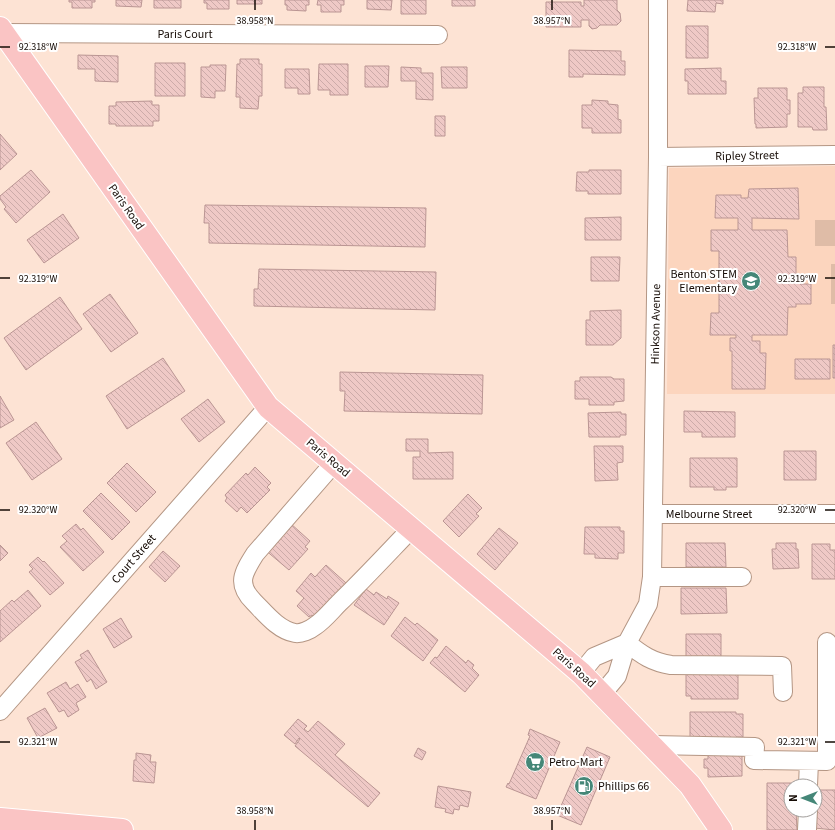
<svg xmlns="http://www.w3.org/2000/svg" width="835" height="830" font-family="'Source Sans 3',sans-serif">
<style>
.built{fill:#fcd5be}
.grass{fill:#dfbca7}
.building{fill:url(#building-back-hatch);stroke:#ba9593}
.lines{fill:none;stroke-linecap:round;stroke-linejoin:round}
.minor-casing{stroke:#b49684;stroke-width:20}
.major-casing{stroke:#fff;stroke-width:24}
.minor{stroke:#fff;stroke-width:18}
.major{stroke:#fac4c4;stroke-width:22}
.ticks{fill:none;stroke:#160c06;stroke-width:1.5}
.labels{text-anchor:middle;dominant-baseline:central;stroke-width:4;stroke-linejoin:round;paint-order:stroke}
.street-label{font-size:12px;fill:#160c06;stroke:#fff}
.poi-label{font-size:12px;fill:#160c06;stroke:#fff;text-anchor:start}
.ticks-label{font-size:10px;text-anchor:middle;fill:#160c06;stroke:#fff;stroke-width:4;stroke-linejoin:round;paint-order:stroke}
</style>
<defs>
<pattern id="building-back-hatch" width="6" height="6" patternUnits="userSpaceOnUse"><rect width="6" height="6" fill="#efc9c6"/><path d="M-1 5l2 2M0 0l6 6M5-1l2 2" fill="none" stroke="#ccaba9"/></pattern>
</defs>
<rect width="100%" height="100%" fill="#fde3d4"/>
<path class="built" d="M835,166V394H667L669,168Z"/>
<path class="grass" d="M815,220H835V246H815Z
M831,264H835V304H831Z"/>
<path class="building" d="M69,0H95V2H92V8H72V2H69Z
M116,0H142L141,7L116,6Z
M154,0H181V8H154Z
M204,0H229V9H207V3H204Z
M237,0H262V4H237Z
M285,0H309V5H306V11L287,10V5H285Z
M318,0H344V5H341V12H321V5H317Z
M367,0H392L391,10L367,9Z
M401,0H426V14H401Z
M452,0H475V6H452Z
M584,0H617V10L620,13L621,21L617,25H600L597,28L592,29L589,26V20H581V27H546V2H581V6H584Z
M688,0H723V4L716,3L715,12L687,11Z
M686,26H708V58H686Z
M569,50L621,51V61H625V75L583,74V77H569Z
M78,55L118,56V82L95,81V69H78Z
M240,59H259V64H262V96H259L258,109L240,108V97H236L237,64H240Z
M155,63H185V96H155Z
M319,64H348V95H330V90H318Z
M210,65H226L225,91H215V98L201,97V67H210Z
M365,66H389L388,87H365Z
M401,67L421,68V73H433V100L416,99V81H401Z
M441,67H467V88H442Z
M721,68V81H726V94H688V81H685V69Z
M285,69H309L310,94H298V88H285Z
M803,87H824V107H826L827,130H813L812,127H798V93H803Z
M758,88H787V100H790V114H787V127L756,128V124H755L754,98H758Z
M592,100L608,101V104L618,105V119L621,120V133H592V128H582V105H592Z
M152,101V105H159V121H153V126H116V124H109V106H116V102Z
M435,116H445V136H435Z
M0,134L17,154L0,170Z
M31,170L50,192L16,223L4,209L6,207L0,199V196Z
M589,170H621V194H588V191H576L577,172H589Z
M798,188L799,219L752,218V230H787L788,257H796V280H801L800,284H811V304H796V307H788L787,335H752V341H760V353H766L765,389H732V351H730V338H736V335H710L711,313H719V251H711V230H738V218H715L716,195H741V198H748L749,189Z
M205,205L426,208L425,247L209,243V223H204Z
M63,214L79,238L44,263L27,240Z
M621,217V240H585V218Z
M591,257H620L619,281H591Z
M259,269L436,272L435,310L254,306V289H258Z
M110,294L138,333L111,352L83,314Z
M60,297L82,329L26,370L4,338Z
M621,310V338L613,345H586V320H590V311Z
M833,345H835V378H833Z
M163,358L185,391L127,429L106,396Z
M795,359H830V379H795Z
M340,372L483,375L482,414L344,411L345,391H340Z
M580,377H611L614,379H624V401L614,402V405H589V399H575V381H580Z
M0,396L14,420L0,428Z
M208,399L225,422L199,442L181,419Z
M684,411L735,412V437H702V432H684Z
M621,412V414H626V435H620V437H589L588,413Z
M36,422L62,459L32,480L6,443Z
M406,439H428V453L453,452V479H413V457H420V451H406Z
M594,446H623V462L617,463L618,480L595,481Z
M784,451H816V480H784Z
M690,458H737V487H726V490H714V487H690Z
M127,463L156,492L136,512L107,483Z
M255,467L271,483L267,487L270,490L247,513L241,507L237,512L225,501L227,498L225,495L246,473L248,475Z
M101,493L130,522L112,540L83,511Z
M468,494L482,508L476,514L479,516L459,537L443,521Z
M290,523L310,541L305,547L308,549L289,570L264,549Z
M76,524L81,530L83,528L104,552L83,571L60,547L67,541L62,536Z
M585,527H620V531H624V553H618V559L595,558V554H584Z
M499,528L518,543L495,570L477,554Z
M686,543H725L726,567H686Z
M776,543H796V549H798L799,568L773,569L772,549H776Z
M812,544H830V550H835V579H812Z
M0,545L8,553L0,561Z
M163,551L180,566L165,582L149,567Z
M38,557L43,562L44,561L64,583L50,595L29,572L33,569L29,565Z
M326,565L346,583L315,618L312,615L309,617L297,606L304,598L296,591L311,573L315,577Z
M681,588H726L727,613L681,614Z
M366,589L374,595L376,592L387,599L388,596L399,603L384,625L354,605Z
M28,590L41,606L0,642V611L12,600L14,602Z
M405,617L415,625L417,623L438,640L423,661L391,636Z
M121,618L132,637L114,648L103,629Z
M686,634H721V662H686Z
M446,646L466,663L468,660L474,665L472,668L479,675L465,692L430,663L435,657L437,658Z
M88,650L107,682L96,689L91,679L87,682L75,662L82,658L80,655Z
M738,672V699H691V696H686V674Z
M66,682L70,689L78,684L86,697L76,703L79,710L68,717L64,710L59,712L47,693Z
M45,708L57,728L38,738L27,718Z
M690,712H736V714H743V737H736V741H690Z
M298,719L307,726L304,729L308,732L318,721L345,744L335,755L380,793L368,807L295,746L300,739L299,738L295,744L284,735Z
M530,729L560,742L536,799L506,787L508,783L509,784L530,736L528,735Z
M587,747L610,757L581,825L557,815Z
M418,748L426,752L422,760L414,756Z
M742,751V776L708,777V768H704V759H708V754Z
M136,753L151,755L150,762H156L154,783L133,781L134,760H136Z
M767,783H796V786H791V810H796L797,830H767Z
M438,786L471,792L468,807L460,805L459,810L454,809L453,814L445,812L446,809L435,807Z
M815,790H835V830L814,828Z"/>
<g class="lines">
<defs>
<path id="minor" d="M3,33L438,35
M658,157L835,155
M334,463L255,554C243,573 236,584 254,602C265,613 278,630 295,633C301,634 310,630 315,626C324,620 331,611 339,603C364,579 387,554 411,529
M654,514H835
M652,577H742
M581,673L594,657L627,643L648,604L652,577L658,157V0
M602,694L617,676L627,643C642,655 652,662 671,665L782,666L783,692
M0,711L268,407
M652,745L755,747L754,760L827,761V642
M808,786L809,761
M807,830L808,810"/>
<path id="major" d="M0,28L268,407L581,673L690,785L721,830
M0,819L122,830"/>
</defs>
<use href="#minor" class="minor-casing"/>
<use href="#major" class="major-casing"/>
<use href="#minor" class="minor"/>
<use href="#major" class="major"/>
</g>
<path class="ticks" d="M255,0V10M552,0V10M0,47H10M825,47H835M0,278H10M825,278H835M0,510H10M825,510H835M0,742H10M825,742H835M255,820V830M552,820V830"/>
<defs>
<symbol id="school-disc" viewBox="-11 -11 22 22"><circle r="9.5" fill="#458778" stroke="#fff"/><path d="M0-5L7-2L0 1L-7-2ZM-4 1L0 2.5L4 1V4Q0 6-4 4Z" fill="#fff"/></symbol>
<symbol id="supermarket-disc" viewBox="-11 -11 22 22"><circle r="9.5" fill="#458778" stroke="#fff"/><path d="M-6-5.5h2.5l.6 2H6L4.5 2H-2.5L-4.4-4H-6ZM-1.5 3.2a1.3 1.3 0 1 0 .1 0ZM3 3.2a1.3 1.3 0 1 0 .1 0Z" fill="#fff"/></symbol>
<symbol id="fuel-disc" viewBox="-11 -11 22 22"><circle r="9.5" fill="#458778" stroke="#fff"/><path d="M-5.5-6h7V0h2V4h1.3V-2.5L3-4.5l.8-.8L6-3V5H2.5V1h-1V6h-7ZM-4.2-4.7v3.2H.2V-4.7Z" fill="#fff"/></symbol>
</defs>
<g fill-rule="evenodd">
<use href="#school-disc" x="740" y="270" width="22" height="22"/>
<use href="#supermarket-disc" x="524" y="751" width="22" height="22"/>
<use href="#fuel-disc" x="573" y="775" width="22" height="22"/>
</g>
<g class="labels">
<g class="street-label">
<text x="185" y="34">Paris Court</text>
<text transform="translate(747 156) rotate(-1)">Ripley Street</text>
<text transform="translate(126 207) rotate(55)">Paris Road</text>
<text transform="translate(656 324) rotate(-89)">Hinkson Avenue</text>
<text transform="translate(328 458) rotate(40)">Paris Road</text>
<text x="709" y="514">Melbourne Street</text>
<text transform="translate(134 559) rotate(-49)">Court Street</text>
<text transform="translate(574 668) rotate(42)">Paris Road</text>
</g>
<g class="poi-label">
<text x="737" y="274" text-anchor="end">Benton STEM<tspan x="737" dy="14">Elementary</tspan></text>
<text x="549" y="762">Petro-Mart</text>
<text x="598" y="786">Phillips 66</text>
</g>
</g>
<g class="ticks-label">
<text x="255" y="24">38.958°N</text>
<text x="552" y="24">38.957°N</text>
<text x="797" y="50">92.318°W</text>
<text x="38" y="50">92.318°W</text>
<text x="797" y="282">92.319°W</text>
<text x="38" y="282">92.319°W</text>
<text x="797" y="513">92.320°W</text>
<text x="38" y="513">92.320°W</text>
<text x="797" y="745">92.321°W</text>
<text x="38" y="745">92.321°W</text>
<text x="255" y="814">38.958°N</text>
<text x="552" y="814">38.957°N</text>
</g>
<g transform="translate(803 798) rotate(270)"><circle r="19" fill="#ffffff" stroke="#a29e9b"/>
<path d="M0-3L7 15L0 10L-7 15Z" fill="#458778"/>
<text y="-6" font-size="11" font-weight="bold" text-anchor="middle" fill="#160c06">N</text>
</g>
</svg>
